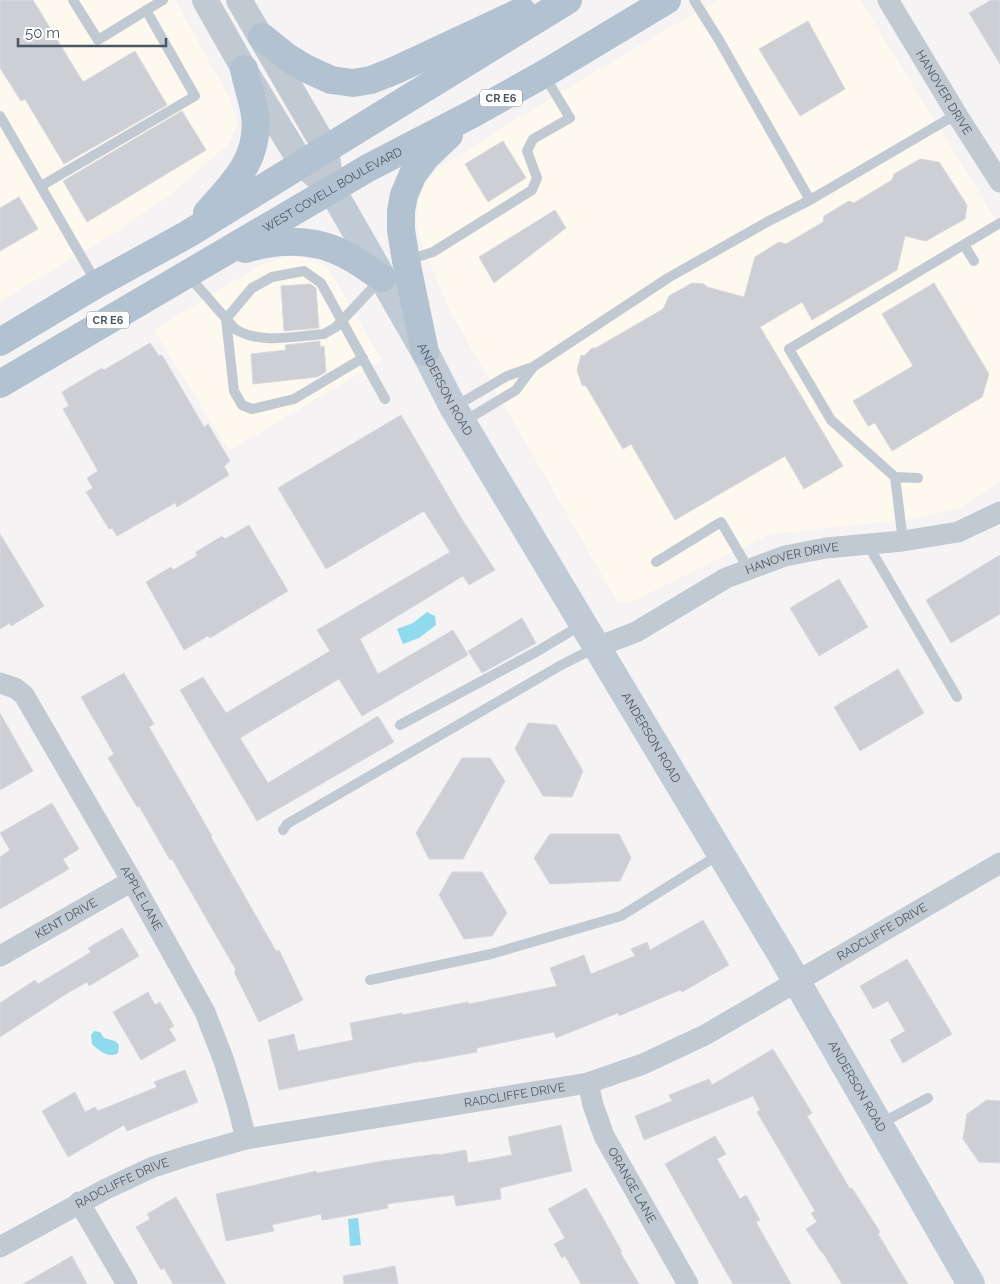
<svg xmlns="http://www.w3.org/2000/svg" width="1000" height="1284" font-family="Raleway,sans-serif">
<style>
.commercial{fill:#fdf9ef}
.water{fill:#90daee}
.building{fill:#cdcfd5;stroke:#d7d9de}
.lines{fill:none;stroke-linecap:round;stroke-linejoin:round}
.service{stroke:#c1cad2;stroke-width:10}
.minor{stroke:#c1cad2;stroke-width:21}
.tertiary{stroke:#c1cad2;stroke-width:26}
.secondary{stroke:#c1cbd6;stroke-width:28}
.primary{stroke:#b3c2d1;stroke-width:28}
.labels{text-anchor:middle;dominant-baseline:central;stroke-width:5;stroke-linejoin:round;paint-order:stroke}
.shield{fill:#fff;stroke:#808990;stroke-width:1}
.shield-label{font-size:11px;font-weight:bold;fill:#4a5661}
.street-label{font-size:12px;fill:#4a5661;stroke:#fff}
</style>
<rect width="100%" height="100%" fill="#f5f3f3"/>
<path class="commercial" d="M0,0H175L230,99L238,123L229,143L170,195L115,233L0,301Z
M720,0H860L1000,226V481L958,509L905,520L771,534L724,556L629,603L617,601L451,313L418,236L416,217L420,194L434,171L508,124L672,26Z
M298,256L317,261L329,270L382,360L229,451L154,330L259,266L278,258Z"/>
<path class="water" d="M427,612L435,616L436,625L419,638L403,644L397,629L413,623Z
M94,1031L100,1032L104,1038L115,1041L119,1045L118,1053C109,1059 99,1051 92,1044L91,1035Z
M358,1218L361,1245L350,1246L348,1219Z"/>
<path class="building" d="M0,0H33L83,82L135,51L167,105L64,164L25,99L21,101L0,68Z
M991,0H1000V64L969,13Z
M808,21L845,89L800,116L759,49Z
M182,111L206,150L87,222L63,181Z
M503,141L526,178L488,202L465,164Z
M920,159L939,162L967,205L965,219L926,241L905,236L897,270L812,320L802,302L760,327L843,466L804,489L785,456L675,520L631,444L623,449L586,386L582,385L577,370L581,355L584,356L592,348H596L663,309L669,296L692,283L704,284L707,287L744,297L755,257L779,242L786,244L823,222L824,216L849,201L854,203L892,180L894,174Z
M19,197L38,229L0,251V208Z
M555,210L566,228L494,283L479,257Z
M934,283L989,374L982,397L892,451L875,423L868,426L853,401L913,366L882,314Z
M310,284L316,288L319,328L284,331L281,286Z
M320,341V347L324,346L326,372L317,377L253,384L251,354L286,350L285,345Z
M150,343L159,356L162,355L204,427L208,424L230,461L224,466L229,475L177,507L175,503L117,536L112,528L109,529L86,492L93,488L87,478L98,471L63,409L69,406L62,392L102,368L104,370Z
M401,415L460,516L495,570L469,585L463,576L360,639L378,674L453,630L468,655L362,716L339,679L240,738L268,783L378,716L394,742L257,821L180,690L203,677L226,713L330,651L317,630L450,552L424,511L326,569L278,488Z
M249,525L288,591L210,638L208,636L184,650L146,582L171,567L173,570L197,556L196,552L222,536L225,539Z
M0,534L44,606L11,626L10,623L0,629Z
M1000,555V614L951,643L926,600Z
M839,579L868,627L819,656L790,608Z
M522,618L536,643L482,673L468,651Z
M898,669L924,713L860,751L834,707Z
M124,673L154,724L149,727L212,836L211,837L276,951L279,950L303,1000L259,1022L234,972L236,970L172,859L170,860L139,806L137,807L108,758L114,754L81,697Z
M0,713L33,771L0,790Z
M528,723L556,725L583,771L572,797L543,796L515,749Z
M462,758H490L505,781L463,859H429L416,833Z
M52,803L79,849L63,859L69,869L0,909V857L10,850L0,833Z
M550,834H619L631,858L620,881L550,884L534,858Z
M452,872H482L507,913L492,936L464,939L439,895Z
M703,920L729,965L682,992L680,990L619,1016L618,1013L556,1038L554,1032L477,1048V1052L422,1062V1061L279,1090L268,1040L294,1034L298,1051L353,1040L350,1023L402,1013V1015L468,1002L469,1004L557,986L550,968L584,955L591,974L635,956L631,949L647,942L650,950Z
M122,928L139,956L89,986L87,982L66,994L0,1037V1003L35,980L38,984L91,952L88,948Z
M907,959L952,1034L903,1063L890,1040L905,1031L888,1001L873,1009L860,986Z
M148,992L155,1005L160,1002L174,1026L169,1029L176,1040L141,1060L113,1012Z
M773,1049L812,1113L807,1116L850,1189L852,1188L880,1232L878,1234L908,1284H842L823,1253H822L806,1229L817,1222L811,1213L815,1211L757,1112L760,1110L753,1096L644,1140L635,1116L672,1101L669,1095L709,1079L712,1085Z
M185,1070L198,1102L127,1131L124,1125L68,1157L42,1111L75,1092L85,1112L95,1107L98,1111L157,1087L154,1082Z
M987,1100L1000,1101V1163L979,1162L963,1139L967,1114Z
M561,1125L572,1171L500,1188L501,1199L456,1206L454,1195L387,1204L388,1208L335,1218L322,1220L321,1214L272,1225L274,1231L226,1241L216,1194L316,1171L317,1173L383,1161L439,1154V1155L466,1150L468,1163L512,1155L508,1137Z
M715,1136L726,1154L717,1159L740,1199L746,1195L760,1220L756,1222L791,1284H733L665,1164Z
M586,1188L622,1252H620L639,1284H581L565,1256L562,1258L554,1244L565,1238L548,1209Z
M176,1197L226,1284H173L164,1268L161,1270L136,1227L150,1219L147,1214Z
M72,1256L87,1284H23Z
M395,1266L398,1284H344L343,1276Z"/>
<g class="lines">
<path class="service" d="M73,0L98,40L163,0
M694,0L719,40L810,200
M0,116L96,282
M41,186L195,96L146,10
M964,245L974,261
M408,260L433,252L532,190L537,178L527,151L533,139L570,118L544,75
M187,274L235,329C261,345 295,336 324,334L336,327L381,279
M363,358L294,399L252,409L242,405L234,391L226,319L252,288L272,277L304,271L321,283L385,399
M454,407L507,376L533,367L668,278L767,222L810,200L957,114
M463,422L516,390L533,367
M895,477L918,478
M903,541L895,477L831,420L789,349L1000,223
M868,545L957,697
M656,562L721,522L748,568
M400,725L536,652L583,624
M283,830L287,824L563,664L597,647
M370,980L491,954L621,916L720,854
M880,1124L928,1098"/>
<g class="minor">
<path id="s1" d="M888,0L959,118L1000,182"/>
<path id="s2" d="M597,647L636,632L726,578L785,556L826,548L903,541L958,532L1000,512"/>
<path id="s3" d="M0,683L15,688L24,695L132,881L205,1012L224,1061L237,1103L246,1139"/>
<path id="s4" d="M0,956L132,881"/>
<path id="s5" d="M588,1083L593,1105L604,1136L688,1284"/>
<path d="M79,1202L127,1284"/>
<path id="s6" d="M0,1247L106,1189L153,1167L187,1156L246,1139L588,1083L643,1064L705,1035L1000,863"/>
</g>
<path class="tertiary" d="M205,0L244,69L302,164L332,190
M239,0L326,149L329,171"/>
<path class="secondary" id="s7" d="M332,190L425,352L453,407L782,956L971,1284"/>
<g class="primary">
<path d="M262,37L287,57L305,68L331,80L353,83L371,80L396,70L522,11"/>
<path d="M207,213C234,182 260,159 255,115C253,100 247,85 244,69"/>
<path d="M245,249C279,239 314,238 346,255C358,261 370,270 382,278"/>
<path d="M0,342L97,284L188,234L568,0"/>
<path d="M425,352L406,261L401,230V211L404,195L413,174L425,158L449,135"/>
<path id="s8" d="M0,384L368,168L474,113L544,74L667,0"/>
</g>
</g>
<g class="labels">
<g class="shield">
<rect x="480" y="89.5" width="42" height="17" rx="4"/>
<rect x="87" y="311.5" width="42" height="17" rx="4"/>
</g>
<g class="shield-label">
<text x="501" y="98">CR E6</text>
<text x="108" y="320">CR E6</text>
</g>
<g class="street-label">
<text stroke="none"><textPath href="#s1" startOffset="108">HANOVER DRIVE</textPath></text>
<text stroke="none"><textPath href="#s8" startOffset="385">WEST COVELL BOULEVARD</textPath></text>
<text stroke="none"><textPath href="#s7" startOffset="229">ANDERSON ROAD</textPath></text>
<text stroke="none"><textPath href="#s2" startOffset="216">HANOVER DRIVE</textPath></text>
<text stroke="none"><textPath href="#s7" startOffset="634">ANDERSON ROAD</textPath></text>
<text stroke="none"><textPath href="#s3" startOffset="262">APPLE LANE</textPath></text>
<text stroke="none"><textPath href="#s4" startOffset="76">KENT DRIVE</textPath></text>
<text stroke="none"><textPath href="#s6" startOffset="948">RADCLIFFE DRIVE</textPath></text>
<text stroke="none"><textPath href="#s7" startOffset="1039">ANDERSON ROAD</textPath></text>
<text stroke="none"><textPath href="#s6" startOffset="542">RADCLIFFE DRIVE</textPath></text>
<text stroke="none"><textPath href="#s6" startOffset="138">RADCLIFFE DRIVE</textPath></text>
<text stroke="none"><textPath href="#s5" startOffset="112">ORANGE LANE</textPath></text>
</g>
</g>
<path d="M18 38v8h148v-8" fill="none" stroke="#4a5661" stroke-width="2.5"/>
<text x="25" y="38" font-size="15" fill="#4a5661" stroke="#ffffff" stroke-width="4" paint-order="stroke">50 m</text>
</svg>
